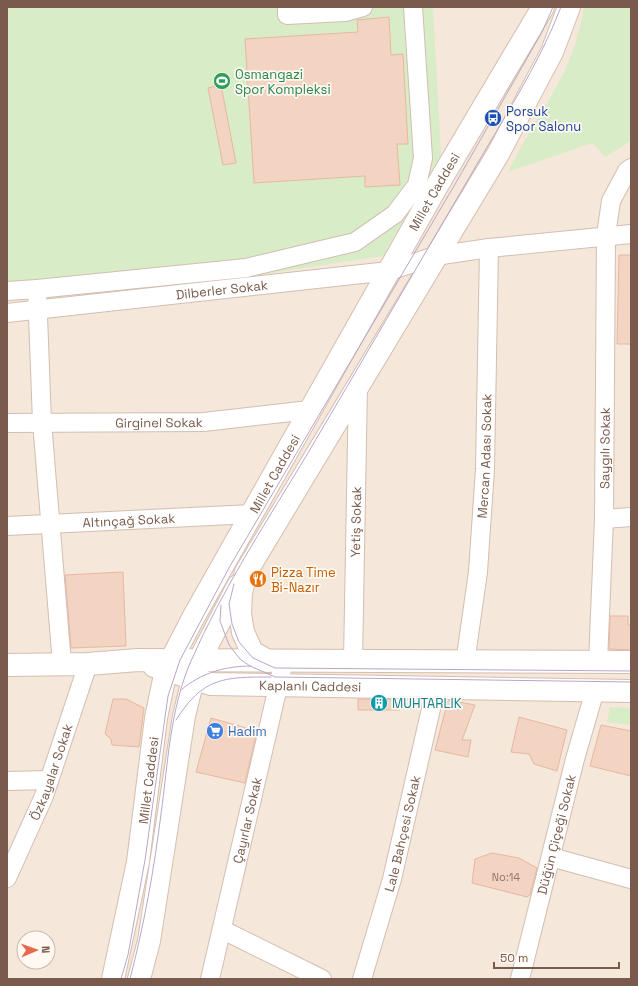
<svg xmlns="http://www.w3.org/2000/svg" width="638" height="986" font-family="'Space Grotesk',sans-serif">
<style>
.residential{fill:#f5e7d9;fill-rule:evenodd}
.green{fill:#d9ecc8}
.building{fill:#f3d3c2;stroke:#e6b8a2}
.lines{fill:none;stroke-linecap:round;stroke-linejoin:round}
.minor-casing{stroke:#d3beb2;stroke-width:20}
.secondary-casing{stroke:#d6beaf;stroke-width:24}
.minor{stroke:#fff;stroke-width:18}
.secondary{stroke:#fff;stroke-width:22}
.tram{stroke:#b7a7c9;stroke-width:1}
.labels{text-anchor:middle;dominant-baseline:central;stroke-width:3.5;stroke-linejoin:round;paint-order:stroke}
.number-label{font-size:11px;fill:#98786a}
.leisure-label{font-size:13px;fill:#27864d;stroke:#fff9f2;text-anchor:start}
.transit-label{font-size:13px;fill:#164399;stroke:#fff9f2;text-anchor:start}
.street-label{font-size:13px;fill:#7a5a4c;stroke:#fff9f2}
.food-label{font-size:13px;fill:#c56008;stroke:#fff9f2;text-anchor:start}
.culture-label{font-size:13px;fill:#0d838f;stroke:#fff9f2;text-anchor:start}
.shop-label{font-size:13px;fill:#366cbe;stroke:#fff9f2;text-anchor:start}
</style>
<rect width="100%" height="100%" fill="#fdf5eb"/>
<path class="residential" d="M7,7H631V979H7ZM24,938H48V962H24Z"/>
<path class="green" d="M7,7H433L441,155L383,256L252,276L7,299Z
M584,7H631V141L605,157L592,143L508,172C525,136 549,104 566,68C575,49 580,28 584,7Z
M610,707L631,708V725L607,722Z"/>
<path class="building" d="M389,17L391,55L403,54L408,144H397L400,185L365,187V176L254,183L245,39L358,32L357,20Z
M221,85L236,163L223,165L208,88Z
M619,255H631V344H617Z
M123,572L126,646L71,648L65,575Z
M610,616H628V625H631V650L609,649Z
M113,699H126L144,708L139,747L112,745L111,739L105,734Z
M358,699L399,700L400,710H358Z
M448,700L475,705L462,740H471L468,757L435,750Z
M519,717L567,730L557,771L534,764L529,754L511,752Z
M211,718L257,731L245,783L196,772Z
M601,725L631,731V776L590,766Z
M492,853L519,858L537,868L530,895L527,897L472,883L475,859Z"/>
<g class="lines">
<defs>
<g id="minor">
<path d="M287,7V15L345,12L363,7"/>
<path d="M37,289L246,268L355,242L395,214L417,185L423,158L413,7"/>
<path d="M7,291L37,289L42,422L62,664"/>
<path id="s1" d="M7,313L389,271L435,256L489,248L631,234"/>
<path id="s2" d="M7,423L204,422L309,410"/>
<path d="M604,519L631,517"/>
<path id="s3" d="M7,526L252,514"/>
<path id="s4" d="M353,661L358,384"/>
<path id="s5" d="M598,662L604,519L606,235L611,201L627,171L631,168"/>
<path id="s6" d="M465,663L478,572L485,469L489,248"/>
<path d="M7,781L49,780"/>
<path d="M551,857L631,879"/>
<path id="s7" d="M7,878L44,796L88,664"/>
<path d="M223,930L322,979"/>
<path id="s8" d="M210,979L284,661"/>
<path id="s9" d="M362,979L392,879L436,687"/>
<path id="s10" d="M520,979L575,759L595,690"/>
</g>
<g id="secondary">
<path d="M268,661L252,652L243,632L240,614L241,593L246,572L498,154L552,52L569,7"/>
<path d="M7,665L88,664L138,660L631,662"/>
<path id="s11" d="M154,666L211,684L631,691"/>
<path id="s12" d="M113,979L138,862L156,718L166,670L193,618L438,184L543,7"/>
<path d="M139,979L149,941L184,716L193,679L199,661L238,586"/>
</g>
</defs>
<use href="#minor" class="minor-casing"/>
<use href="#secondary" class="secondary-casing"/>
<use href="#minor" class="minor"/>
<use href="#secondary" class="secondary"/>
<path class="tram" d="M234,584L229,604L232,624L239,642L253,658L275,668L631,671
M221,605L220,621L229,645L240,659L250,666L275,677L631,682
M181,690C201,673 225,666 251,666
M176,720C203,677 224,677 271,677
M121,979L128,955L145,860L168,696L180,660L230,566L454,186L542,32L553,7
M130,979C144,925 154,870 161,814C168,763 170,709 191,661C222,590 265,524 305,458C360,365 414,272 469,178C501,122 538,67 561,7"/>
</g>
<defs>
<symbol id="stadium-disc" viewBox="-11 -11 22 22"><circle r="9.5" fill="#2e9e5b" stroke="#fff9f2"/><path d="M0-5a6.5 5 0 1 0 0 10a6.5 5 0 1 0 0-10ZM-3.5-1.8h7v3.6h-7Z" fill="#fff"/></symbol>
<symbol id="bus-disc" viewBox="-11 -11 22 22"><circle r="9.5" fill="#1a4fb4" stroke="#fff9f2"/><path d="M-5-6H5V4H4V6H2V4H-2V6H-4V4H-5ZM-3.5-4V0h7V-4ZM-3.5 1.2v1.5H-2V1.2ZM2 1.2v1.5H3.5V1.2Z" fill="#fff"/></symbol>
<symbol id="restaurant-disc" viewBox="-11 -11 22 22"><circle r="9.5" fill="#e8710a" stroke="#fff9f2"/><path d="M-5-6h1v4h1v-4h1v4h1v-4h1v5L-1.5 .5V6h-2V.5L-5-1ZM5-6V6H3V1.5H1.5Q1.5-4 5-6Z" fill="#fff"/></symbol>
<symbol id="building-disc" viewBox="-11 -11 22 22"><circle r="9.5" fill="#0f9aa8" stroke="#fff9f2"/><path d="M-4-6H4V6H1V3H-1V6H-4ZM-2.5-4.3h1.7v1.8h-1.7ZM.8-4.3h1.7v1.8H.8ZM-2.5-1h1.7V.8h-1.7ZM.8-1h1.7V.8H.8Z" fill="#fff"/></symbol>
<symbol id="supermarket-disc" viewBox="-11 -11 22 22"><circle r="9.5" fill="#3f7fe0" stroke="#fff9f2"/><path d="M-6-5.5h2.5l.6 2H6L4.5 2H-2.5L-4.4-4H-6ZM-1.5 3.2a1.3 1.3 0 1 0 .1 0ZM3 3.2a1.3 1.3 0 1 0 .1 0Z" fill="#fff"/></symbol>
</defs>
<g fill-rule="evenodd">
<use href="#stadium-disc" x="212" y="71" width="20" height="20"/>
<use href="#bus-disc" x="483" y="108" width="20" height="20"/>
<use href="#restaurant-disc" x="248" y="569" width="20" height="20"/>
<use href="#building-disc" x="369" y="693" width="20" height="20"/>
<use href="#supermarket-disc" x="205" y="721" width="20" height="20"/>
</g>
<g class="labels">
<g class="number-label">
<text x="506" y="877">No:14</text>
</g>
<g class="leisure-label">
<text x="235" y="74">Osmangazi<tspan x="235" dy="15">Spor Kompleksi</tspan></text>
</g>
<g class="transit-label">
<text x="506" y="111">Porsuk<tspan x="506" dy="15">Spor Salonu</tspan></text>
</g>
<g class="street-label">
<text stroke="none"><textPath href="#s12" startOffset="862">Millet Caddesi</textPath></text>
<text stroke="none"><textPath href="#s1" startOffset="216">Dilberler Sokak</textPath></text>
<text stroke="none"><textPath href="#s2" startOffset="152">Girginel Sokak</textPath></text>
<text stroke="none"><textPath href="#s5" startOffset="214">Saygılı Sokak</textPath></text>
<text stroke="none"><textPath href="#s6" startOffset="208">Mercan Adası Sokak</textPath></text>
<text stroke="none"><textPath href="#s12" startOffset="538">Millet Caddesi</textPath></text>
<text stroke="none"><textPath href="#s3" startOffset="122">Altınçağ Sokak</textPath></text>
<text stroke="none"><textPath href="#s4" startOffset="139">Yetiş Sokak</textPath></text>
<text stroke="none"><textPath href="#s11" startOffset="159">Kaplanlı Caddesi</textPath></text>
<text stroke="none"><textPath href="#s7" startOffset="115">Özkayalar Sokak</textPath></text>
<text stroke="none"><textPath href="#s12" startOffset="202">Millet Caddesi</textPath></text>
<text stroke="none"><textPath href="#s8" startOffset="163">Çayırlar Sokak</textPath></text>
<text stroke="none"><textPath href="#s9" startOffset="151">Lale Bahçesi Sokak</textPath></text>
<text stroke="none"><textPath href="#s10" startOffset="149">Düğün Çiçeği Sokak</textPath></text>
</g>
<g class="food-label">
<text x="271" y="572">Pizza Time<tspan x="271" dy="15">Bi-Nazır</tspan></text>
</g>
<g class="culture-label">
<text x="392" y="703">MUHTARLIK</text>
</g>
<g class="shop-label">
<text x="228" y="731">Hadim</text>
</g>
</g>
<rect width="638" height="986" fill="none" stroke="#7a5a4c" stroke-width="16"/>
<g transform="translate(36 950) rotate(88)"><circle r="19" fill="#fff9f2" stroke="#cab9b0"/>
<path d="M0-3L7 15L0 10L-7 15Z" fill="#e8684f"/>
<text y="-6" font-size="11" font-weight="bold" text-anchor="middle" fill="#7a5a4c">N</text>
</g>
<path d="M494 962v6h125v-6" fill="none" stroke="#7a5a4c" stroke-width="2"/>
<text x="500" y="962" font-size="12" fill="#7a5a4c" stroke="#fff9f2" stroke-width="3" paint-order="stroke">50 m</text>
</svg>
